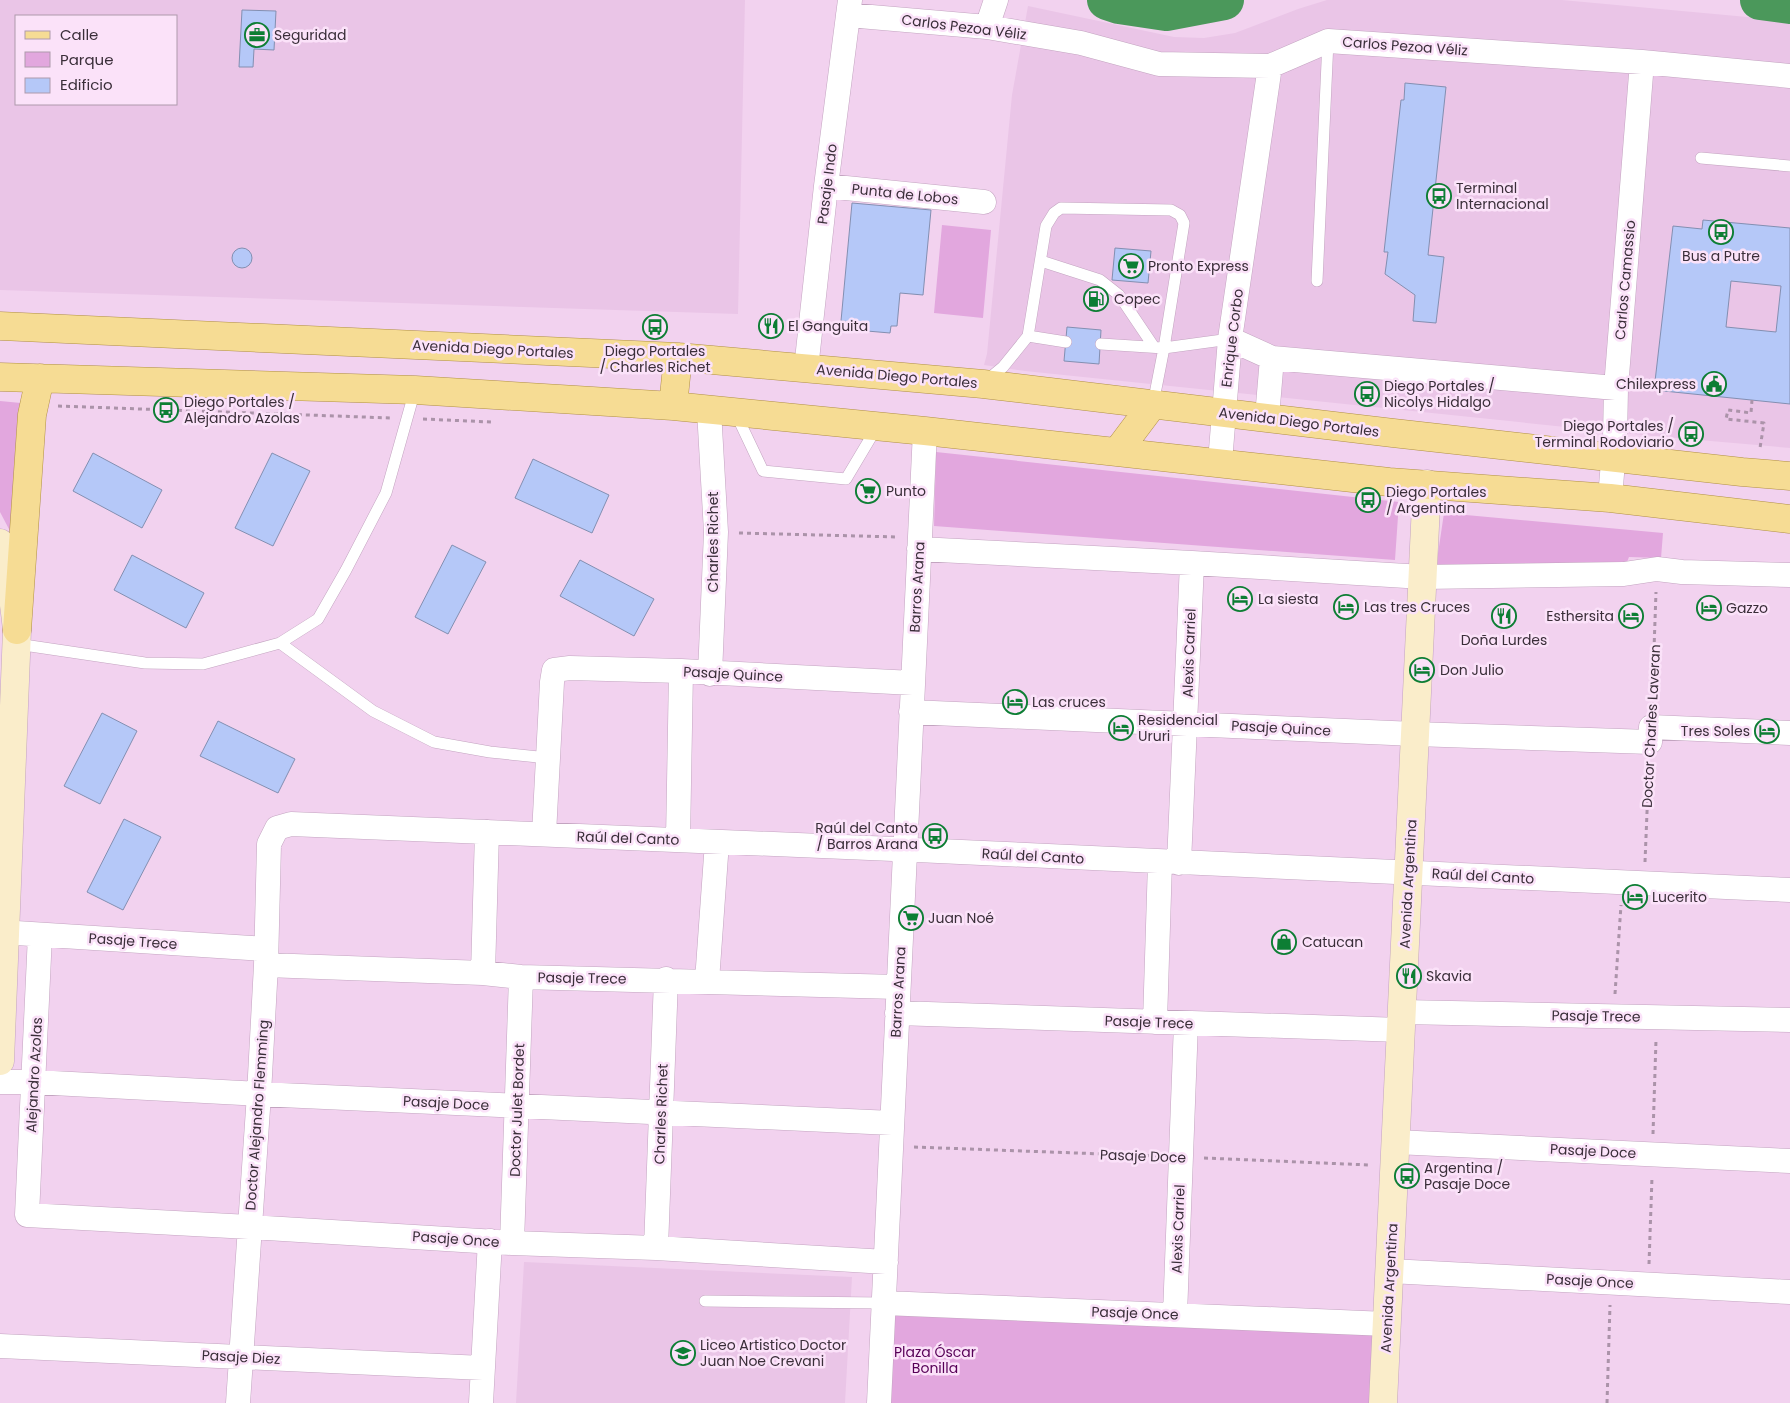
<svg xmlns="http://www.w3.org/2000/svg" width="1790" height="1403" font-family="Poppins,sans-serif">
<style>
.built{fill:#eac5e7;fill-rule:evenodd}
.green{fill:#e2a7de}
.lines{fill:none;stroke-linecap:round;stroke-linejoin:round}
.river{stroke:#4b985b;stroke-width:40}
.building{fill:#b5c8f8;stroke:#838fb1;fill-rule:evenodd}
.lane-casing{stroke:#c3a4c0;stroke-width:12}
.street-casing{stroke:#c3a4c0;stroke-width:25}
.secondary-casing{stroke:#c3a4c0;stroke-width:29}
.primary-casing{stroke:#b09046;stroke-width:29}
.path{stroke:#ab93a9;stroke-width:3;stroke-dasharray:4 4;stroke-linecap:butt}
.lane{stroke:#fff;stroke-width:11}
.street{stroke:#fff;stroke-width:24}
.secondary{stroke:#faedca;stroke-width:28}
.primary{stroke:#f6dc94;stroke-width:28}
.labels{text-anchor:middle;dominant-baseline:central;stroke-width:5;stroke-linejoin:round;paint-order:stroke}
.street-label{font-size:14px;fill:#3a2e39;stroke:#fbe2f9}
.poi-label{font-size:14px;fill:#3a2e39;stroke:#fbe2f9;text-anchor:start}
.park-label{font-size:14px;fill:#570057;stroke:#fbe2f9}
</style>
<rect width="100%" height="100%" fill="#f2d2ef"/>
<path class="built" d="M0,0H745L738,314L0,290ZM16,16H176V104H16Z
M1327,0H1562L1790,21V448L1653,436L1025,371L984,365L987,354L1012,95L1028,6L1174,37L1204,38L1235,33L1298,9Z
M524,1262L852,1277L845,1403H516Z"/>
<path class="green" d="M942,225L991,230L983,318L934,313Z
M0,401L21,403V527L10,531L0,512Z
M936,452L1399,502L1395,560L934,526Z
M1444,513L1663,533L1661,558L1629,557L1625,567H1436Z
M894,1315L1375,1335L1370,1403H888Z"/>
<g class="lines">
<path class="river" d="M1107,0L1119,4L1166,11L1224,0
M1760,0L1790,4"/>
</g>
<path class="building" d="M242,10L276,11L274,50L254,49L253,67H239Z
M1405,83L1446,87L1428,255L1444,257L1436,323L1413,321L1415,295L1385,274L1388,252H1384L1401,100H1404Z
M852,203L931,210L923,295L900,293L897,326H891L890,333L867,331L868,323L841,321Z
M1703,220L1790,228V404L1654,390L1673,226L1702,229ZM1731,281L1781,286L1776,332L1726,327Z
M232 258a10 10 0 1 1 20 0a10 10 0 1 1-20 0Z
M1115,248L1151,251L1148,283L1112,280Z
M1067,327L1101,330L1099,364L1064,361Z
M93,453L162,490L142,528L73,491Z
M272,453L310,471L273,546L235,528Z
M533,459L609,495L592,533L515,498Z
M452,545L486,562L448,634L415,617Z
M132,555L204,593L186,628L114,590Z
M580,560L654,599L634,636L560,596Z
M102,713L137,731L100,804L64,786Z
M218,721L295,759L278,793L200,756Z
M124,819L161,837L123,910L87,892Z"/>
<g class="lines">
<defs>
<path id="lane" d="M1701,158L1790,166
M1041,261L1100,280L1119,295L1154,347
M1317,281L1328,41
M1028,336L1046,226L1054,213L1061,208L1171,210L1180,215L1184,223L1164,348L1153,404
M1101,344L1164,348L1230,339
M986,381L1003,367L1028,336L1066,342
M736,414L763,471L846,479L877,427
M280,643L373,711L434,742L490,752L548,758
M17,644L145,663L203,664L280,643L318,619L346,570L386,493L415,390
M705,1301L884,1303"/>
<path id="street" d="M848,15L987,27L1081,43L1159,64L1270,66L1328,41L1642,62L1790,76
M987,27L996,0
M826,186L984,202
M1230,339L1272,358L1616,388
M806,369L826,186L850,0
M709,410L716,532L710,674
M1267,417L1272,358
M1220,462L1230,339L1270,66
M1610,498L1615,438L1616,388L1642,62
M919,549L1192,563L1423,577L1624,574L1657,569L1682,572L1790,575
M911,712L1415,734L1650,742L1651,727L1790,733
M544,834L552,682L554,670L570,668L681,671L913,683
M678,840L681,671
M1179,863L1192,563
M0,932L266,949
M40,935L27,1215L249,1227L512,1243L656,1248L886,1262
M266,965L483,973L521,977L898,987
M483,973L487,832
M707,981L717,842
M1402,1012L1790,1020
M897,1013L1401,1030
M1155,1022L1160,862
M0,1082H34L259,1094L892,1123
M1396,1142L1790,1161
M512,1243L521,977
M656,1248L666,979
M1390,1271L1790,1292
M884,1303L1387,1324
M1175,1315L1186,1023
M0,1346L483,1368
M238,1403L259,1094L266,965L269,844L277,828L291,824L917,850L1790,890
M481,1403L490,1241
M879,1403L925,431"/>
<path id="secondary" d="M0,543C10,572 14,600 17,630L0,1061
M1383,1403L1427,484"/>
<path id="primary" d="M0,326L678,357L983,384L1393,433L1742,472L1790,476
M0,377L415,390L673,406L925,431L1389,482L1610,498L1790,519
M673,406L678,357
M1117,452L1153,404
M17,630L32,415L40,378"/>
</defs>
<use href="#lane" class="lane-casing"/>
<use href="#street" class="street-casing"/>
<use href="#secondary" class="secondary-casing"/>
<use href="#primary" class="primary-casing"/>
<path class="path" d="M1752,400L1751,413L1728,410L1726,419L1764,423L1760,448
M58,406L391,418
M1395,409L1397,390
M423,419L491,422
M739,533L898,537
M1652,706L1656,592
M1645,862L1649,763
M1615,994L1621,905
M1653,1134L1656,1040
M914,1147L1158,1156
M1204,1158L1370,1165
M1649,1264L1652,1177
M1607,1403L1610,1305"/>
<use href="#lane" class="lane"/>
<use href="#street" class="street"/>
<use href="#secondary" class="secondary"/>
<use href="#primary" class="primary"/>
</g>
<defs>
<symbol id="office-ring" viewBox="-11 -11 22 22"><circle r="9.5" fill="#fbe2f9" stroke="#0d7e34" stroke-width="1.5"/><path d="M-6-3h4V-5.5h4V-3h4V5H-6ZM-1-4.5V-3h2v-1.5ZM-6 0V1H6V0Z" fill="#0d7e34"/></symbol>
<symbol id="bus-ring" viewBox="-11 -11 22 22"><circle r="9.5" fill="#fbe2f9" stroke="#0d7e34" stroke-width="1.5"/><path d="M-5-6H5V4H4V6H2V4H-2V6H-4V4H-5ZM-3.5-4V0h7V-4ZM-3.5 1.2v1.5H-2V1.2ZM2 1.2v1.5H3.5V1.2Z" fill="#0d7e34"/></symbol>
<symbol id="supermarket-ring" viewBox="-11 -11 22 22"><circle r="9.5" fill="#fbe2f9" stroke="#0d7e34" stroke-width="1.5"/><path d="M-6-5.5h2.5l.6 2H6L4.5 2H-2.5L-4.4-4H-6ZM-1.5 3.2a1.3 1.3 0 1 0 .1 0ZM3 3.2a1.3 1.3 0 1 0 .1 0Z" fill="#0d7e34"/></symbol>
<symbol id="fuel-ring" viewBox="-11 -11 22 22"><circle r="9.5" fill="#fbe2f9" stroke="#0d7e34" stroke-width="1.5"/><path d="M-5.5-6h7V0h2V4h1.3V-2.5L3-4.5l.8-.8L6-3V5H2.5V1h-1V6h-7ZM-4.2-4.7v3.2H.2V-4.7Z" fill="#0d7e34"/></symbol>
<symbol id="restaurant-ring" viewBox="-11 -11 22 22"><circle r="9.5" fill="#fbe2f9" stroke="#0d7e34" stroke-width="1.5"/><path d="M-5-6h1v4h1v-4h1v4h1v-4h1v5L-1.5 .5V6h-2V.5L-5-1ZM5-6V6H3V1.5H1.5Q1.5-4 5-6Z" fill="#0d7e34"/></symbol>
<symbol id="civic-ring" viewBox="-11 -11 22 22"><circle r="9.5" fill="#fbe2f9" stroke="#0d7e34" stroke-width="1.5"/><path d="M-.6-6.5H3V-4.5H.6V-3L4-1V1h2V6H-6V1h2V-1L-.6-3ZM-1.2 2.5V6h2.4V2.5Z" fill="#0d7e34"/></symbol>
<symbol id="hotel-ring" viewBox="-11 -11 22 22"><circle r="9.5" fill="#fbe2f9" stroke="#0d7e34" stroke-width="1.5"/><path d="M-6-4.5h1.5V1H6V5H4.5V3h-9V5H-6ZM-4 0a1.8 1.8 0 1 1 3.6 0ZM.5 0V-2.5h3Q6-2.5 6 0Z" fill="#0d7e34"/></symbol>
<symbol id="shop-ring" viewBox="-11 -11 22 22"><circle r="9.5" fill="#fbe2f9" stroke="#0d7e34" stroke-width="1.5"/><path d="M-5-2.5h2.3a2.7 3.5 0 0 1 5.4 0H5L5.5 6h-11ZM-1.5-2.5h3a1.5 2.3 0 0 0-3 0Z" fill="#0d7e34"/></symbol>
<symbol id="school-ring" viewBox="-11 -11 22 22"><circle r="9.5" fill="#fbe2f9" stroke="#0d7e34" stroke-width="1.5"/><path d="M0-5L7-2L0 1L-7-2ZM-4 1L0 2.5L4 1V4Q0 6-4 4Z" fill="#0d7e34"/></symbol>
</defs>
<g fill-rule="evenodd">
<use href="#office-ring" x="243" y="21" width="28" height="28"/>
<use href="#bus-ring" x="1425" y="182" width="28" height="28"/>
<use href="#bus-ring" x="1707" y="218" width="28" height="28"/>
<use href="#supermarket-ring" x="1117" y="252" width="28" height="28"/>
<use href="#fuel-ring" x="1082" y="285" width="28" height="28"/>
<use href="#restaurant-ring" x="757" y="312" width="28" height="28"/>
<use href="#bus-ring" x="641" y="313" width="28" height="28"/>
<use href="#civic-ring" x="1700" y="370" width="28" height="28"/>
<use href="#bus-ring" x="1353" y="380" width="28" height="28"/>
<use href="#bus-ring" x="152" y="396" width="28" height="28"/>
<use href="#bus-ring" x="1677" y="420" width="28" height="28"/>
<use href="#supermarket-ring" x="854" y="477" width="28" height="28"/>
<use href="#bus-ring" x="1354" y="486" width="28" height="28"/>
<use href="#hotel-ring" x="1226" y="585" width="28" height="28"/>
<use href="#hotel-ring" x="1332" y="593" width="28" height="28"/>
<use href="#hotel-ring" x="1695" y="594" width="28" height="28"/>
<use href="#restaurant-ring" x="1490" y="602" width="28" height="28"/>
<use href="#hotel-ring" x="1617" y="602" width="28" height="28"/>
<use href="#hotel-ring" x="1408" y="656" width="28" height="28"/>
<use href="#hotel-ring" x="1001" y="688" width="28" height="28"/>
<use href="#hotel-ring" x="1107" y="714" width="28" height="28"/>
<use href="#hotel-ring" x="1753" y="717" width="28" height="28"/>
<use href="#bus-ring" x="921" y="822" width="28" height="28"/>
<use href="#hotel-ring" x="1621" y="883" width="28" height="28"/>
<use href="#supermarket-ring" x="897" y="904" width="28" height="28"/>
<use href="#shop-ring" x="1270" y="928" width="28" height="28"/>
<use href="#restaurant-ring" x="1395" y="962" width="28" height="28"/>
<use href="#bus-ring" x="1393" y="1162" width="28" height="28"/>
<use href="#school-ring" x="669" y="1339" width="28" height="28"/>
</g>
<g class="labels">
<g class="street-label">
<text transform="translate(964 27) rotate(7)">Carlos Pezoa Véliz</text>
<text transform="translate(1405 46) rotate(4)">Carlos Pezoa Véliz</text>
<text transform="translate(827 184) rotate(-83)">Pasaje Indo</text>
<text transform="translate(905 194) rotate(6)">Punta de Lobos</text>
<text transform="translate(1625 280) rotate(-85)">Carlos Camassio</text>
<text transform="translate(1232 338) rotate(-83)">Enrique Corbo</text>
<text transform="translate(493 349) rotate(3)">Avenida Diego Portales</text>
<text transform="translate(897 376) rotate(5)">Avenida Diego Portales</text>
<text transform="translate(1299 422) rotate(7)">Avenida Diego Portales</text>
<text transform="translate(713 542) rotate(-90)">Charles Richet</text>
<text transform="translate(917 587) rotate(-87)">Barros Arana</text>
<text transform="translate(1189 653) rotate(-88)">Alexis Carriel</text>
<text transform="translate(733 674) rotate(3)">Pasaje Quince</text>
<text transform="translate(1651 726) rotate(-87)">Doctor Charles Laveran</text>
<text transform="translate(1281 728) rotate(3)">Pasaje Quince</text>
<text transform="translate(628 838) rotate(2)">Raúl del Canto</text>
<text transform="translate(1033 856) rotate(3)">Raúl del Canto</text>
<text transform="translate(1483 876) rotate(3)">Raúl del Canto</text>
<text transform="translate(1408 884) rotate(-87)">Avenida Argentina</text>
<text transform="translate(133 941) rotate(4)">Pasaje Trece</text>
<text transform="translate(582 978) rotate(1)">Pasaje Trece</text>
<text transform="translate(898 992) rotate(-87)">Barros Arana</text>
<text transform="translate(1596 1016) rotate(1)">Pasaje Trece</text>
<text transform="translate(1149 1022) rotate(2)">Pasaje Trece</text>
<text transform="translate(34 1075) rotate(-87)">Alejandro Azolas</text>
<text transform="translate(446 1103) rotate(3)">Pasaje Doce</text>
<text transform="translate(517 1110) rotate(-88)">Doctor Julet Bordet</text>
<text transform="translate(661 1114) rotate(-88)">Charles Richet</text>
<text transform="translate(257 1115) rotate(-86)">Doctor Alejandro Flemming</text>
<text transform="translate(1593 1151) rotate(3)">Pasaje Doce</text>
<text transform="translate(1143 1156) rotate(2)">Pasaje Doce</text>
<text transform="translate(1178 1229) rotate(-88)">Alexis Carriel</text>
<text transform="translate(456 1239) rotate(4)">Pasaje Once</text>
<text transform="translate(1590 1281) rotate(3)">Pasaje Once</text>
<text transform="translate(1389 1288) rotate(-87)">Avenida Argentina</text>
<text transform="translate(1135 1313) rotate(2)">Pasaje Once</text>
<text transform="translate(241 1357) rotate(3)">Pasaje Diez</text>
</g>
<g class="poi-label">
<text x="274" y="35">Seguridad</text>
<text x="1456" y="188">Terminal<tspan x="1456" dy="16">Internacional</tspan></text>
<text x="1721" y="256" text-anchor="middle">Bus a Putre</text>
<text x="1148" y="266">Pronto Express</text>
<text x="1114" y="299">Copec</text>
<text x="788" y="326">El Ganguita</text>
<text x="655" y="351" text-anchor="middle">Diego Portales<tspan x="655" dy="16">/ Charles Richet</tspan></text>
<text x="1696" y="384" text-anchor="end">Chilexpress</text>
<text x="1384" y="386">Diego Portales /<tspan x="1384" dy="16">Nicolys Hidalgo</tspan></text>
<text x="184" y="402">Diego Portales /<tspan x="184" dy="16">Alejandro Azolas</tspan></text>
<text x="1674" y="426" text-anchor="end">Diego Portales /<tspan x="1674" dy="16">Terminal Rodoviario</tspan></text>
<text x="886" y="491">Punto</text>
<text x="1386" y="492">Diego Portales<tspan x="1386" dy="16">/ Argentina</tspan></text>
<text x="1258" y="599">La siesta</text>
<text x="1364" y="607">Las tres Cruces</text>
<text x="1726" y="608">Gazzo</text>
<text x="1614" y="616" text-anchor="end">Esthersita</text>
<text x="1504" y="640" text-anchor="middle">Doña Lurdes</text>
<text x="1440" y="670">Don Julio</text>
<text x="1032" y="702">Las cruces</text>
<text x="1138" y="720">Residencial<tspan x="1138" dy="16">Ururi</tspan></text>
<text x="1750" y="731" text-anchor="end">Tres Soles</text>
<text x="918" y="828" text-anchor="end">Raúl del Canto<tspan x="918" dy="16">/ Barros Arana</tspan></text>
<text x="1652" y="897">Lucerito</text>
<text x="928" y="918">Juan Noé</text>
<text x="1302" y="942">Catucan</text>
<text x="1426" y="976">Skavia</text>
<text x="1424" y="1168">Argentina /<tspan x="1424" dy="16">Pasaje Doce</tspan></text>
<text x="700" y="1345">Liceo Artistico Doctor<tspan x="700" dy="16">Juan Noe Crevani</tspan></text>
</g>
<g class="park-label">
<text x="935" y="1352">Plaza Óscar<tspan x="935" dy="16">Bonilla</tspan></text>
</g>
</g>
<rect x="15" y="15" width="162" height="90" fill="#fbe2f9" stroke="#ae9aac"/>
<rect x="25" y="31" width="25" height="8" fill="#f6dc94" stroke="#ae9aac"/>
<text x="60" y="40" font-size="15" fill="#3a2e39">Calle</text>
<rect x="25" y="52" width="25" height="15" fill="#e2a7de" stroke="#ae9aac"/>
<text x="60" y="65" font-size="15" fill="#3a2e39">Parque</text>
<rect x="25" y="78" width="25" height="15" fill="#b5c8f8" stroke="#ae9aac"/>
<text x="60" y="90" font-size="15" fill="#3a2e39">Edificio</text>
</svg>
